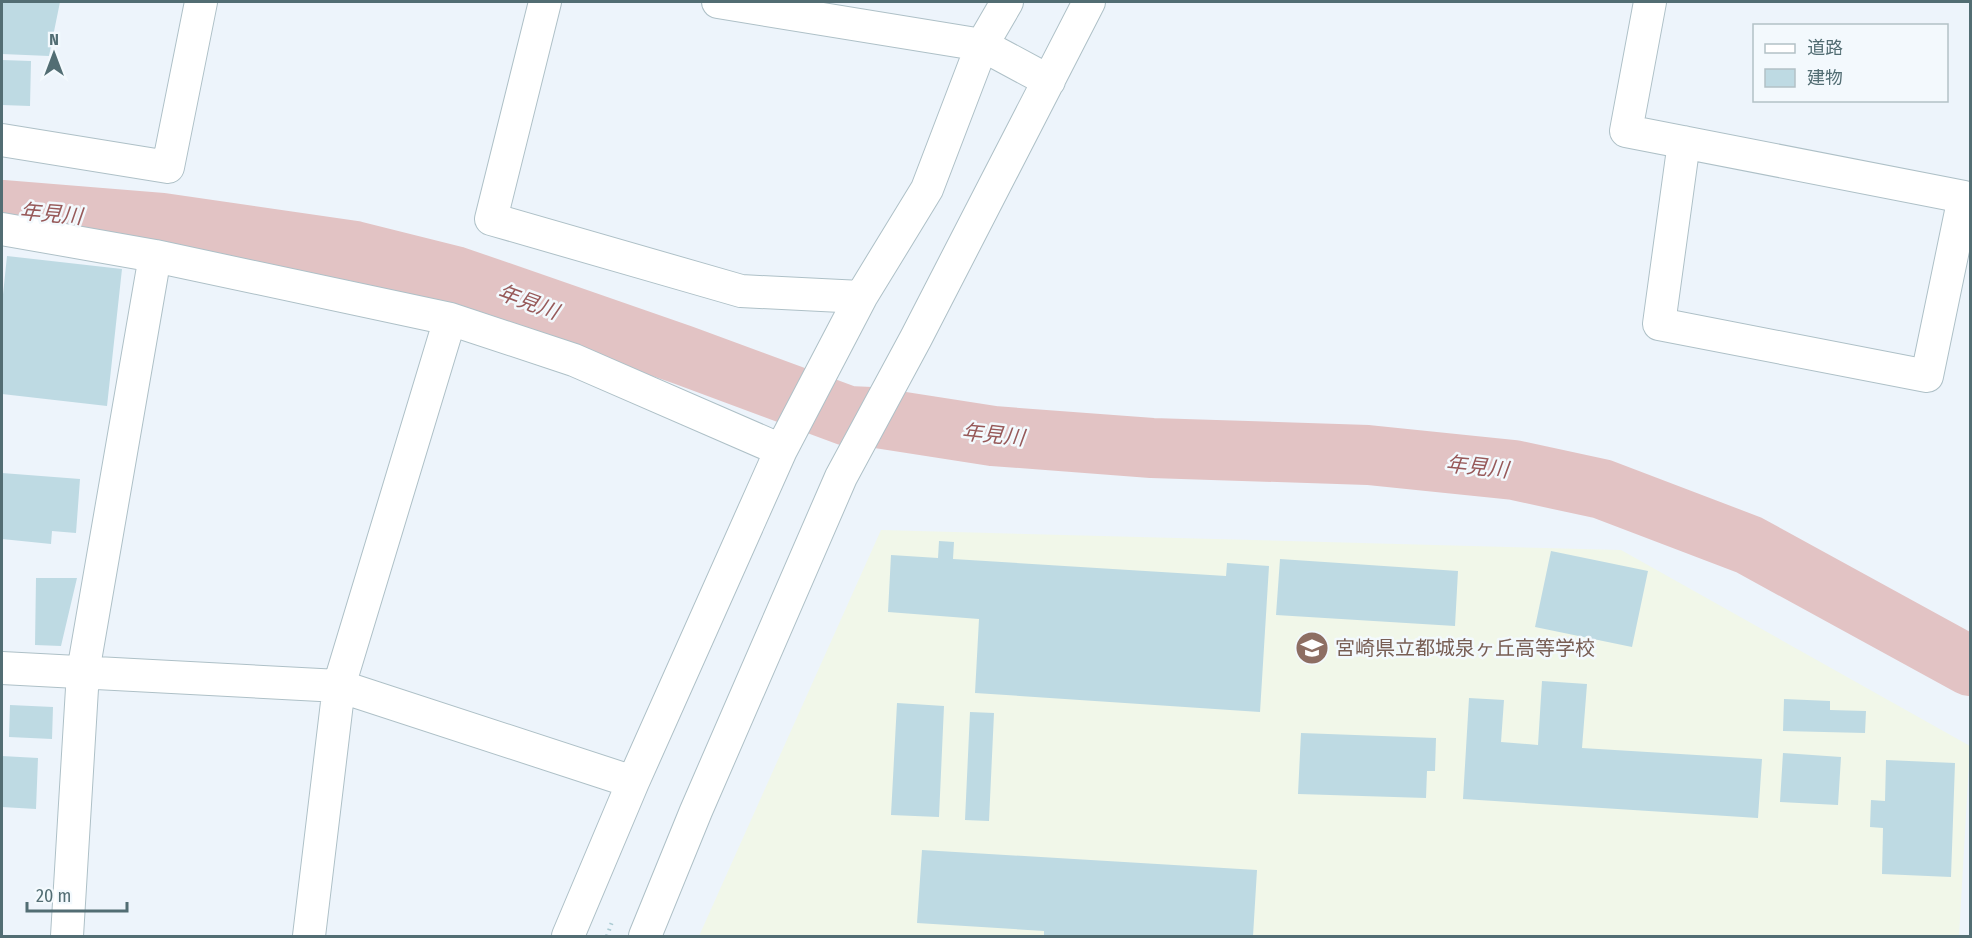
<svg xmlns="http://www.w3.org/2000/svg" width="1972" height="938" font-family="'Fira Sans Condensed','Noto Sans JP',sans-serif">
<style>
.education{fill:#f1f7e9}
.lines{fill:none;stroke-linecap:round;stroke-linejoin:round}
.river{stroke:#e2c3c4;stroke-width:60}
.building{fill:#bedae3}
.minor-casing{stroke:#aec0c7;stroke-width:34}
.path{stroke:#aacad2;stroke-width:4;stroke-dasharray:1.5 4.5;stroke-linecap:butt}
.minor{stroke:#fff;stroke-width:32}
.labels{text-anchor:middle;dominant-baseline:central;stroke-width:5;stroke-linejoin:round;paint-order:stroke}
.education-label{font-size:20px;fill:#785e54;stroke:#f3f9fd;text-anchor:start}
.water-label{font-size:21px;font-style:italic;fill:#975959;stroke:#f3f9fd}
</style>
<rect width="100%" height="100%" fill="#edf4fb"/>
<path class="education" d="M881,530L1621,550L1970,746L1959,936H699Z"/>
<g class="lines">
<path class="river" d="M2,210L162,223L355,251L455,276L683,355L848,416L871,417L993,436L1152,448L1368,455L1514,470L1602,489L1749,545L1970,666"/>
</g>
<path class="building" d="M2,2H60L49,56L2,54Z
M2,60L31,61L30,106L2,105Z
M7,256L122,269L107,406L2,394V304Z
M2,473L80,479L76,533L52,531L51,544L2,539Z
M939,541L954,542L953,559L1226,576L1227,563L1269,566L1260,712L975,693L979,619L888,612L891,555L938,558Z
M1551,551L1648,571L1632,647L1535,627Z
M1280,559L1458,571L1455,626L1276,615Z
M36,578H77L61,646L35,645Z
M1542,681L1587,684L1582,748L1762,759L1758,818L1463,799L1469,698L1504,700L1501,742L1538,745Z
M1784,699L1830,701V710L1866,711L1865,733L1783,731Z
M897,703L944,706L939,817L891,815Z
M10,705L53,707L52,739L9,737Z
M970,712L994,713L989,821L965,820Z
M1301,733L1436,738L1435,771H1427L1426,798L1298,794Z
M1783,753L1841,757L1838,805L1780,802Z
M2,756L38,758L36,809L2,807Z
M1886,760L1955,763L1951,877L1882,874L1883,828L1870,827L1871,800L1885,801Z
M922,850L1257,870L1253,936H1044V931L917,923Z"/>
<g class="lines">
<defs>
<path id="minor" d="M545,2L491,219L741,291L861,297
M718,2L982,45L1049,81
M1650,2L1626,131L1964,197L1927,376L1659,324L1684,142
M2,140L168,167L201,2
M2,229L155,256L450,319L574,360L781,450
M2,668L339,686L633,782
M67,936L83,672L155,256
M309,936L339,686L450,319
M568,936L633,782L781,450L861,297L927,189L982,45L1007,2
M645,936L696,811L841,477L916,338L1089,2"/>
</defs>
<use href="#minor" class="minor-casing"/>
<path class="path" d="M607,936L612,922"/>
<use href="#minor" class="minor"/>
</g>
<defs>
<symbol id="school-disc" viewBox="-11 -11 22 22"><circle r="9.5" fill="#8d6e63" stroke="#f3f9fd"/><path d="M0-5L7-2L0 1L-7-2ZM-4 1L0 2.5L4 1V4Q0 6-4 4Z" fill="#fff"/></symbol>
</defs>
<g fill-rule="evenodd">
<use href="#school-disc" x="1293" y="629" width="38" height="38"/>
</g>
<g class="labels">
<g class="education-label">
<text x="1335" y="648">宮崎県立都城泉ヶ丘高等学校</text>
</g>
<g class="water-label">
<text transform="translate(51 214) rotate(5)">年見川</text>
<text transform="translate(528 302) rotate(20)">年見川</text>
<text transform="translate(993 435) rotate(6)">年見川</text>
<text transform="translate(1477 467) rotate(6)">年見川</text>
</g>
</g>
<rect width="1972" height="938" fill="none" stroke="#526d73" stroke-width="6"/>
<rect x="1753" y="24" width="195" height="78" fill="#f3f9fd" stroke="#b3c1c6" stroke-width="1.5"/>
<rect x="1765" y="44" width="30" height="9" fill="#ffffff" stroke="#b3c1c6" stroke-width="1.5"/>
<text x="1807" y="54" font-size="18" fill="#526d73">道路</text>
<rect x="1765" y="69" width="30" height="18" fill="#bedae3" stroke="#b3c1c6" stroke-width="1.5"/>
<text x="1807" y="84" font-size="18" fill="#526d73">建物</text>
<g transform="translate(54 54)" stroke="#f3f9fd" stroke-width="4.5" paint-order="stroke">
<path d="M0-4.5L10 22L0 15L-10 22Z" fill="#526d73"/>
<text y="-9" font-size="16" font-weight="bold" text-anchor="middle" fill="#526d73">N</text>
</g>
<path d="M27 902v9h100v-9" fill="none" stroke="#526d73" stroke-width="3"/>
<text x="36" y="902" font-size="18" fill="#526d73" stroke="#f3f9fd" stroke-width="4.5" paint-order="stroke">20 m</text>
</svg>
